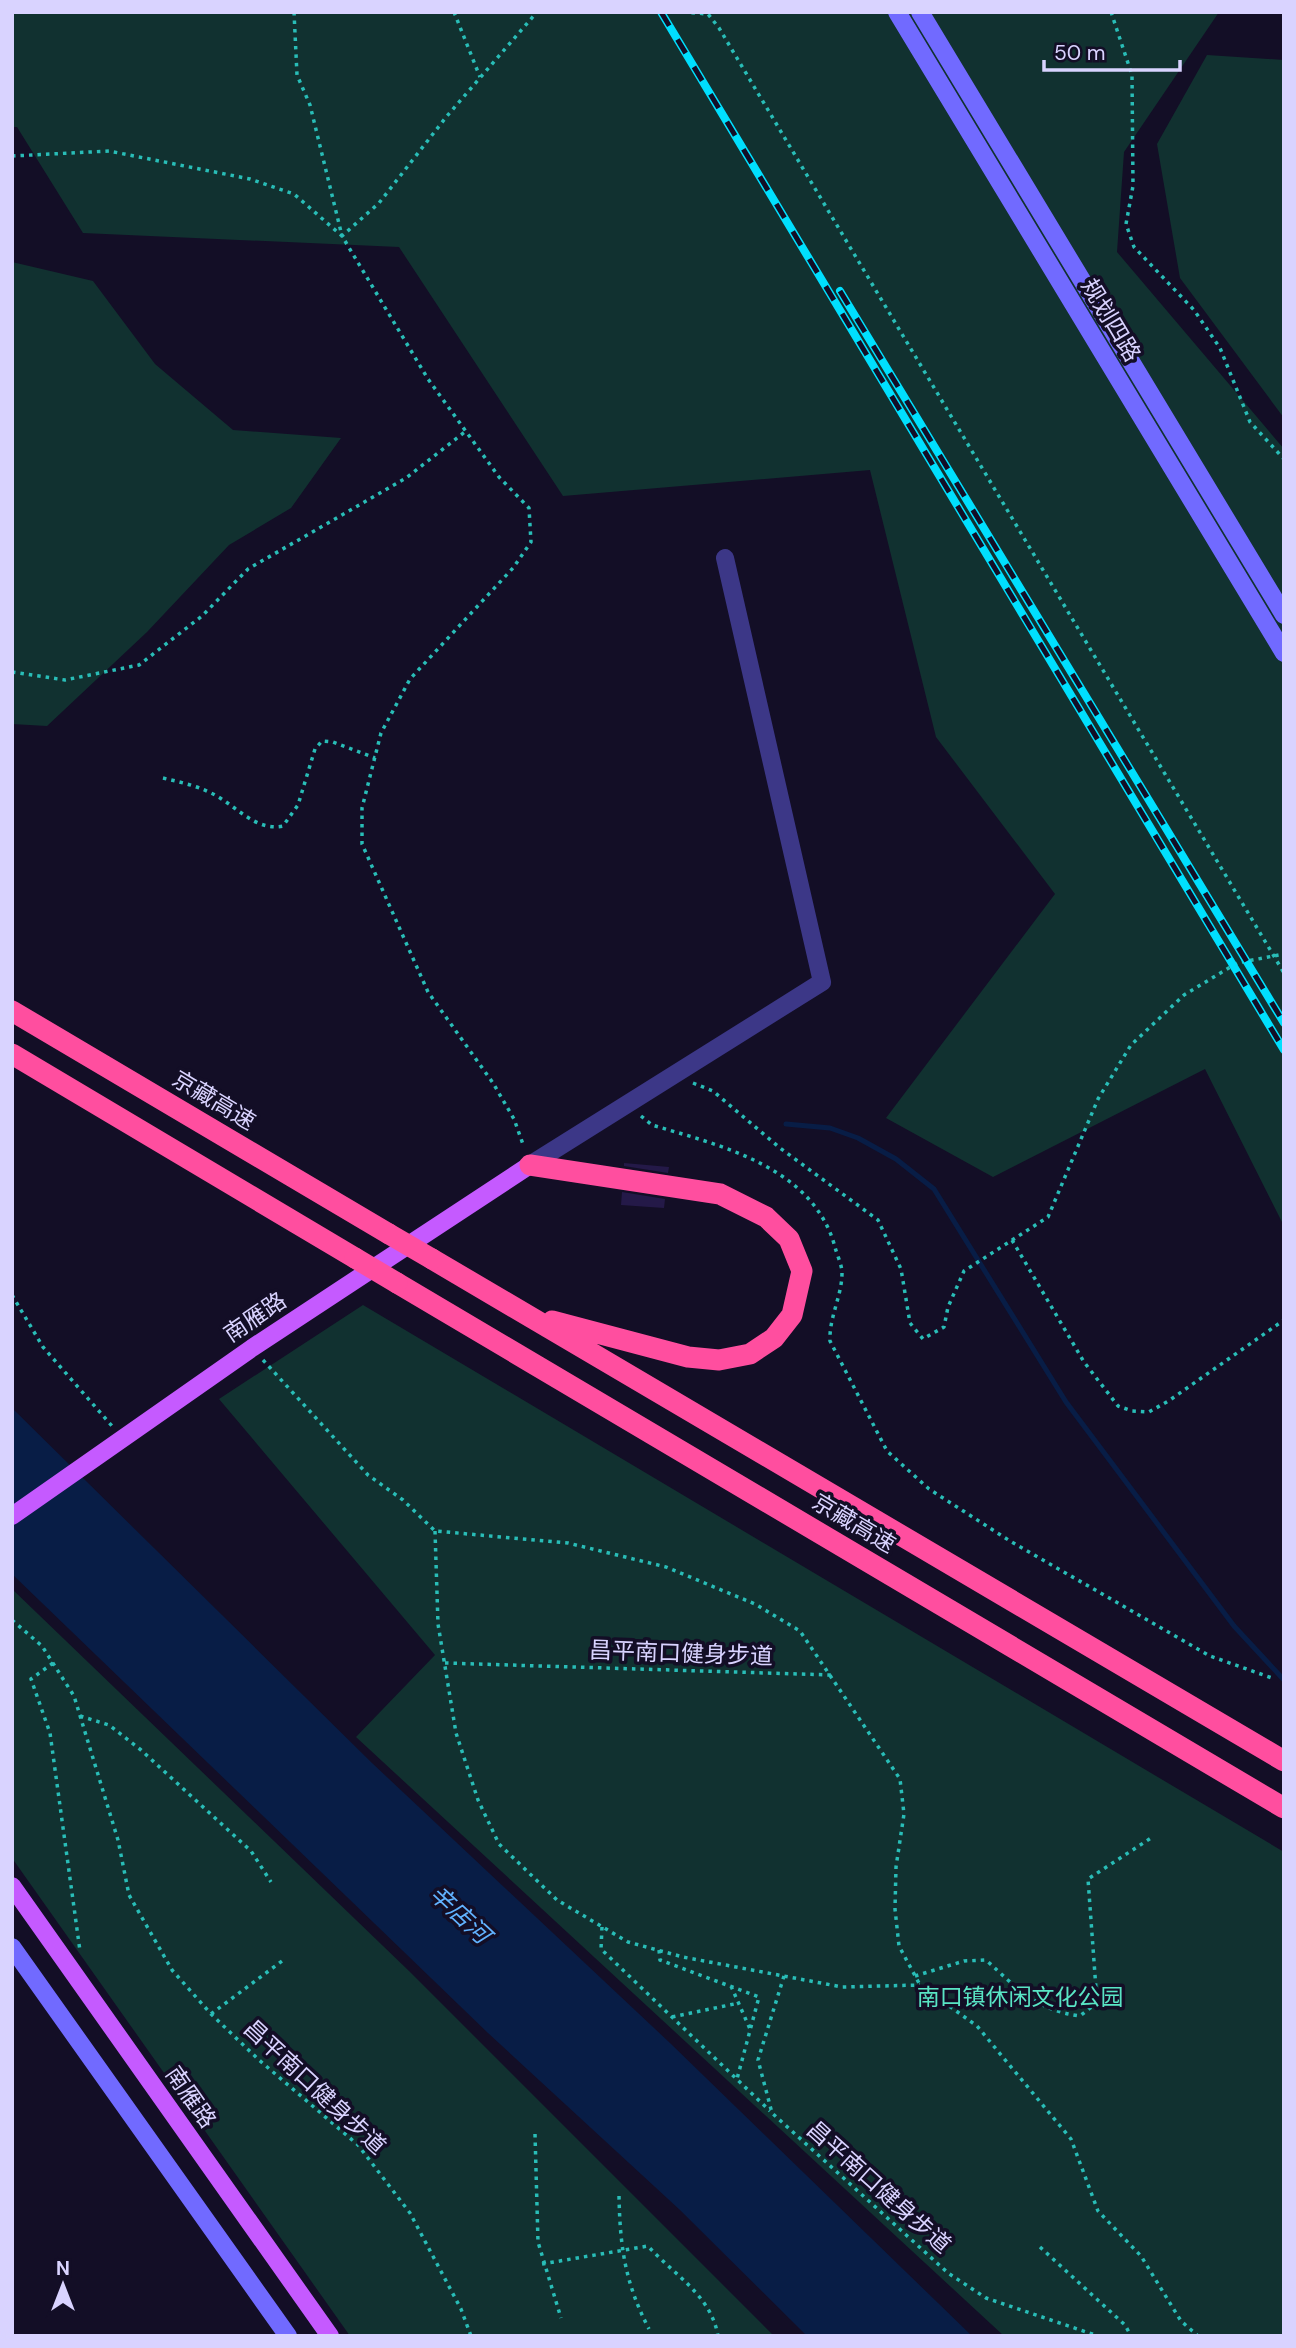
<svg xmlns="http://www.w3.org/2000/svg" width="1296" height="2348" font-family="'DM Sans','Noto Sans SC',sans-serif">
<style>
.green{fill:#113130}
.water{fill:#081d46}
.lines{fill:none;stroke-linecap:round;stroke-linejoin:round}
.stream{stroke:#081d46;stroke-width:5}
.building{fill:#241948}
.path{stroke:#29bdb7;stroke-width:3.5;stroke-dasharray:3.5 5;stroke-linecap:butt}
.street{stroke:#3c3787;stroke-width:18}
.secondary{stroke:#716aff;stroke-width:18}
.primary{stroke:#c55aff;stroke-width:18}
.highway{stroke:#ff4e9f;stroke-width:21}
.rail-casing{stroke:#00dffe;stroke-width:8}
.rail{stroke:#130e26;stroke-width:5;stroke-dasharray:16;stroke-linecap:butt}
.highway-bridge{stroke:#ff4e9f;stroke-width:21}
.labels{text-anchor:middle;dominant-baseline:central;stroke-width:7;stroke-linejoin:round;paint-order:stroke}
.street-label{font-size:23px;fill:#d9d3ff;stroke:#130e26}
.park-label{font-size:23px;fill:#59e5c5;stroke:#130e26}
.water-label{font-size:24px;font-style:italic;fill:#61b2ff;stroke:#130e26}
</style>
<rect width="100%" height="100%" fill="#130e26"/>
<path class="green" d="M12,12H1219L1124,152L1117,252L1284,449V1226L1205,1069L993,1177L886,1118L1055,894L936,737L870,470L563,496L399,247L83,233L17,127H12Z
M1207,55L1284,60V418L1180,278L1157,144Z
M12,262L93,281L155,364L233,430L341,438L291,508L229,545L147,632L47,726L12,724Z
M363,1305L1284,1852V2336H1004L356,1737L435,1655L219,1399Z
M12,1589L409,1971L774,2336H350L12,1858Z"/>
<path class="water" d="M12,1408L372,1763L670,2043L972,2336H807L680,2210L488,2033L12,1574Z"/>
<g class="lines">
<path class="stream" d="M786,1124L830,1128L858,1138L896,1159L934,1189L1066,1402L1234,1626L1284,1680"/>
</g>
<path class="building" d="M624,1163L669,1167L668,1173L624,1166Z
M622,1192L665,1199L664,1208L621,1205Z"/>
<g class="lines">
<path class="path" d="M294,12L297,75L310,105L342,236L379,203L447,116L537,12
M454,12L480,77
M683,12L708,14L719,28L1284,973
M1111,12L1132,75L1133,186L1126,224L1134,247L1194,310L1220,348L1250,422L1284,459
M12,156L109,151L250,179L294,194L342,236L428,379L499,477L529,508L531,542L513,568L410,679L381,733L362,808V844L428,992L493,1083L514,1119L524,1147
M12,672L65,680L139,665L202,616L248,569L406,478L466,431
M163,778C179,782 195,785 211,793C235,804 255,832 283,826L298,805L315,749L322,741L333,742L375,758
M693,1083L713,1091L780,1148L878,1220L901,1269L910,1323L923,1339L944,1327L948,1307L964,1271L1048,1217L1098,1099L1131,1045L1184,995L1237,963L1284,954
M641,1116L652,1125C722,1146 813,1167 835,1247C837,1255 842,1265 842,1273C842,1296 829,1317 830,1341L887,1451L929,1489L1010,1541L1210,1656L1272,1678
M1012,1240L1084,1362L1118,1406L1132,1411L1149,1412L1170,1400L1284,1320
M12,1295L43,1347L112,1426
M263,1360L368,1475L403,1500L435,1531L568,1543L666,1567L755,1604L800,1631L900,1779L904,1814L896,1867L895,1909L899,1946L920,1985L977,2026L1071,2139L1098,2211L1141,2256L1181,2321L1198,2336
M435,1531L438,1624L456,1733L478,1800L499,1844L557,1900L628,1942L683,1957L842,1987L920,1985
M12,1620L42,1646L74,1696L118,1840L129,1895L172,1970L211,2014L259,2060L358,2145L410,2213L461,2309L471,2336
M53,1663L31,1679L50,1733L80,1951
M445,1663L831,1675
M80,1716L109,1725L141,1750L251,1851L271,1882
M602,1927L601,1949L770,2111
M659,1950L660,1960L759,1997L737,2079
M784,1976L758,2060L772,2113L948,2273L986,2298L1098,2336
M915,1976L964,1961L986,1960C1018,1989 1036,2010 1080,2016L1094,2005L1096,1989L1088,1879L1151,1838
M731,1986L750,2029
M211,2014L282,1961
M672,2017L739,2003
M535,2134L538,2242L561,2318
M619,2196C620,2247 625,2283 649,2329
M1040,2247L1125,2325L1131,2336
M542,2264L648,2246C674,2275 711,2295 718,2336"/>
<path class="street" d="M530,1165L822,982L725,558"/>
<path class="secondary" d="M897,12L1284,653
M920,12L1284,615
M12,1947L288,2336"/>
<path class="primary" d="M12,1516L252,1348L530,1165
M12,1886L330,2336"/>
<path class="highway" d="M12,1011L389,1234
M12,1054L355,1258
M530,1165L720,1194L766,1217L789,1239L802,1271L792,1315L774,1338L750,1354L719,1360L688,1357L552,1321
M432,1259L1284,1761
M397,1283L1284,1808"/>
<defs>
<path id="rail" d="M661,12L1284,1050
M840,291L1284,1023"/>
</defs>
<use href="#rail" class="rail-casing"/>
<use href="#rail" class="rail"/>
<path class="highway-bridge" d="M389,1234L432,1259
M355,1258L397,1283"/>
</g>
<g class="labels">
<g class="street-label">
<text transform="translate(1111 320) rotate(59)">规划四路</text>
<text transform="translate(214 1100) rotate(31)">京藏高速</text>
<text transform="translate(255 1317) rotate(-34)">南雁路</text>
<text transform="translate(854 1523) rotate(31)">京藏高速</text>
<text transform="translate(681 1653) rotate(2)">昌平南口健身步道</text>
<text transform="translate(315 2087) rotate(43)">昌平南口健身步道</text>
<text transform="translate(191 2097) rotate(55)">南雁路</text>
<text transform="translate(879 2187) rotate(42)">昌平南口健身步道</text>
</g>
<g class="park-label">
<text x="1020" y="1997">南口镇休闲文化公园</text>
</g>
<g class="water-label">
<text transform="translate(460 1914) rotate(43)">辛店河</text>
</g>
</g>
<rect width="1296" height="2348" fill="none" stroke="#d9d3ff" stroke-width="28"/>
<g transform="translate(63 2285)" stroke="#130e26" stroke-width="5" paint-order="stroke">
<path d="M0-5L12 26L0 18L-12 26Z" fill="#d9d3ff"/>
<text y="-10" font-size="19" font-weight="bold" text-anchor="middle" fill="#d9d3ff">N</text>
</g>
<path d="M1044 60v10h136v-10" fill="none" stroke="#d9d3ff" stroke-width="3.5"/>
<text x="1054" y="60" font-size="21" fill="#d9d3ff" stroke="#130e26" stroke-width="5" paint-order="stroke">50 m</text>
</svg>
